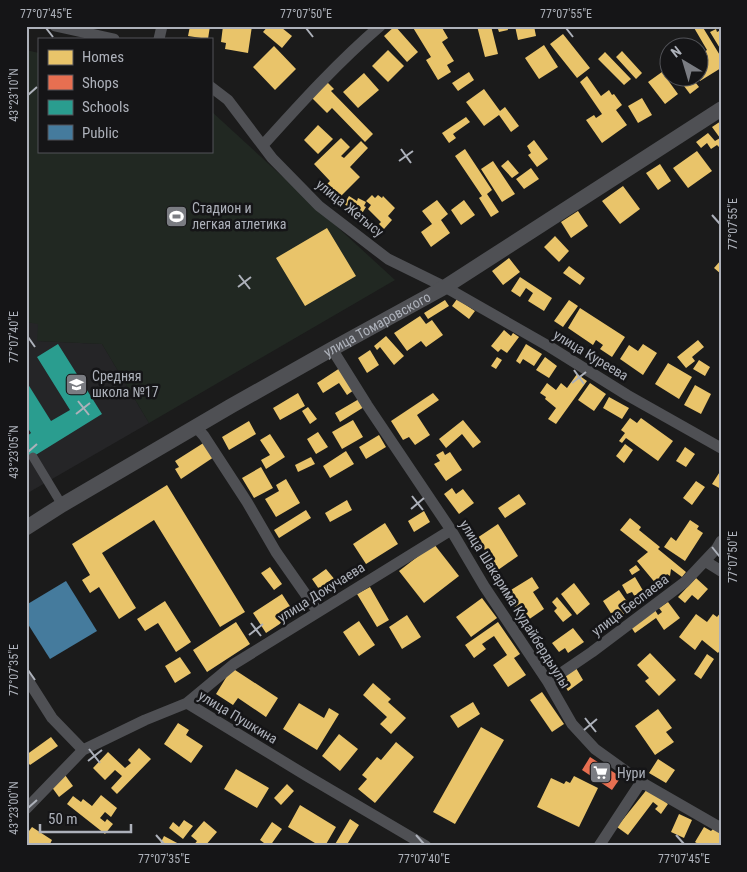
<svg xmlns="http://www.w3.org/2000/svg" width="747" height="872" font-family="'Roboto Condensed',sans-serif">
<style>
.built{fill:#252527}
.green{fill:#212822}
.homes{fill:#e9c46a}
.shops{fill:#e76f51}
.schools{fill:#2a9d8f}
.public{fill:#457b9d}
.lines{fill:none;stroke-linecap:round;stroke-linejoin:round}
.pedestrian{stroke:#4f5054;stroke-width:9}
.minor{stroke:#4f5054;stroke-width:11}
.tertiary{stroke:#4f5054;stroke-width:15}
.ticks{fill:none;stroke:#adb1ba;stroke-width:2}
.labels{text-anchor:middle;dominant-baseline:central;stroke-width:5;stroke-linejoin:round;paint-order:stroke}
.poi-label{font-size:14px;fill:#adb1ba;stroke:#151517;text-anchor:start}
.street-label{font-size:14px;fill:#adb1ba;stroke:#151517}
.neatline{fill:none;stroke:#adb1ba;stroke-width:2}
.ticks-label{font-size:12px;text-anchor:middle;fill:#adb1ba}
</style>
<rect width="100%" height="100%" fill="#1b1b1b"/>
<path class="built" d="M26,322L38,323V341L102,344L149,423L26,494Z"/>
<path class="green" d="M26,50L39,53V151H211V111L395,280L149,423L102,344L37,341L38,324L26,322Z"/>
<path class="homes" d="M190,26H210L208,39L188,36Z
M223,26H252L248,53L225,49L226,43L221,42Z
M268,26H284L282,28L292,36L282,48L263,32Z
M395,26L418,52L407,62L384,36Z
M412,26H441L448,38L442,42L454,61L447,65L451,72L438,80L426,60L431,57Z
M477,26H491L498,54L485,57Z
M497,26H507L508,30L499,32Z
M515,26H534L536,36L518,40Z
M693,26H702L721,57V68L700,81L698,78H700V48L703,53L707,50Z
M716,29L717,32L721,30V50L710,32Z
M563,34L590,68L577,78L550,44Z
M544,45L558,67L539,79L525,58Z
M274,46L296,69L275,90L253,67Z
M388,50L404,66L388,82L372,66Z
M622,51L642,73L636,79L616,57Z
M605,52L631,79L624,85L598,59Z
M469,72L474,80L458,91L452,83Z
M662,72L678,94L665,104L648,82Z
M364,73L379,90L358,108L343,92Z
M587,76L601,96L609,90L612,95L614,94L622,105L616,110L627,125L602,143L586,120L594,115L596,118L602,114L580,82Z
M678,78H692L699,87L690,94Z
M326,81L334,89L331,91L373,134L365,142L332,108L327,113L311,97Z
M484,89L500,111L505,107L519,126L511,132L499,115L484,126L466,102Z
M642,98L652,115L638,123L628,106Z
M466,117L470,122L453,134L456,138L449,143L442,133Z
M721,121V149L717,145L711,149L707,143L701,148L696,142L708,133L715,141L720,138L712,127Z
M318,125L333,139L318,154L304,140Z
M341,138L350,147L341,156L344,158L361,141L368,148L350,167L360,177L340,197L327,184L330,181L314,164Z
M534,140L548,159L537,167L528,155L531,153L527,146Z
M465,149L492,190L487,194L499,212L491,217L479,198L482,196L455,156Z
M697,151L712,171L688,188L673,168Z
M508,160L519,173L512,178L501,166Z
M493,161L515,194L502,202L481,169Z
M660,164L671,181L658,190L646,173Z
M531,168L539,179L524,189L516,179Z
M623,186L640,209L620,224L602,201Z
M372,195L375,198L378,195L382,198L383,196L395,208L388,216L392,220L384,229L379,224L381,222L368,209L371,205L366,201Z
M349,196L357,201L358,198L366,202L364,206L366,207L361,215L344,204Z
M437,200L448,214L441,220L450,233L431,247L421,232L432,224L422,211Z
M464,200L475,215L461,225L451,210Z
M578,211L588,226L571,238L561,222Z
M327,228L356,276L305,306L276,258Z
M555,236L569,251L559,262L544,247Z
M509,258L520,272L503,285L492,271Z
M721,260V274L714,268Z
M569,266L585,278L580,285L563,273Z
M520,277L552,298L544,311L528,301L533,293L526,288L520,297L511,291Z
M457,299L475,311L469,319L452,306Z
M445,300L449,306L428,319L424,313Z
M569,300L578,306L563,327L554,321Z
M580,308L625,337L612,357L600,349L603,345L596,340L593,345L568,328Z
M420,316L426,324L432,320L443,335L426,347L421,341L407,351L394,333Z
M504,330L511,336L513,333L519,337L507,353L501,349L498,352L491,346Z
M386,336L404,356L394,365L380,347L377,350L374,346Z
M698,340L704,347L692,357L695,361L686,368L677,357Z
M526,344L542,354L534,366L523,359L520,364L516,361Z
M643,344L657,353L643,375L620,359L629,345L638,351Z
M370,350L379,365L367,373L358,358Z
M497,357L502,360L496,369L491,366Z
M545,357L557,366L549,378L536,370Z
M699,360L710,367L705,376L693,369Z
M668,363L692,377L679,399L655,384Z
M340,368L354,390L347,395L339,383L323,393L317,383Z
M577,374L587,381L556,424L548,419L556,408L545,399L546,397L540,393L547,383L556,390L561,383L567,388Z
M590,383L606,394L594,411L578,400Z
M695,385L711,394L701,414L684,405Z
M298,393L305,406L280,420L273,408Z
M433,393L439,400L417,415L430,435L415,445L409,437L403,440L391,421Z
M609,397L629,408L622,419L603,408Z
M359,399L364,407L340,422L335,413Z
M308,407L317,419L310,424L302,411Z
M630,418L637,423L641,418L673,441L658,461L626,438L622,443L619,441L625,433L621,430Z
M353,420L363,437L342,449L332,432Z
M463,420L481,442L473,448L462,434L446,448L439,439Z
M249,421L256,434L229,450L222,437Z
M318,432L328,447L316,454L307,439Z
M270,434L285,457L266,469L261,460L270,455L260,440Z
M379,435L386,447L366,459L359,447Z
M205,442L214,457L181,479L175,469L179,467L175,461Z
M625,444L633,450L624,463L616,456Z
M685,447L695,454L686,467L676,461Z
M346,451L354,464L330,478L323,466Z
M443,451L445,455L450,452L462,470L446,481L434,464L440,461L436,455Z
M311,457L315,464L298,472L295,465Z
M261,467L273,488L254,498L242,478Z
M721,470V489L712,484Z
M286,479L300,503L276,517L265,499L279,491L276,485Z
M696,481L705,487L692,505L683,498Z
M167,485L245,612L220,627L154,520L102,553L136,608L119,619L99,587L90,593L82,580L90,575L72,544Z
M452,488L456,494L463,489L474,503L459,514L444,494Z
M519,494L526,504L505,518L498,508Z
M347,500L352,510L330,522L325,513Z
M306,510L311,518L279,538L274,530Z
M424,511L430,522L414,532L408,521Z
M630,518L641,527L639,530L660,547L658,549L686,572L682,577L671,569L670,576L667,574L657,585L637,561L648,552L620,530Z
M690,520L699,526L697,529L703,533L685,561L664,547L671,537L676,541Z
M385,523L398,544L366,564L353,544Z
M498,524L518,556L498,570L477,538Z
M434,544L459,576L424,603L399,571Z
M636,565L640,570L632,575L629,570Z
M270,567L282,584L274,590L261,573Z
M326,569L336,581L321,592L312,579Z
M532,577L539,588L533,592L544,609L528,620L531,623L521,629L518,624L523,621L506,593Z
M635,577L648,599L639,604L632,592L627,594L622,585Z
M696,578L708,589L698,600L692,595L685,603L678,597Z
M574,583L590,604L577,615L561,594Z
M370,587L389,620L377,627L357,594Z
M619,590L632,609L619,617L615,612L612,615L603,601Z
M282,594L295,614L266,633L253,613Z
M557,597L572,615L563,622L554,611L557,608L552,602Z
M482,598L497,618L471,637L456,617Z
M165,601L191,642L176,652L158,623L145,631L137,619Z
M668,602L680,618L664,630L656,618L635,633L631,627L655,610L658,615L662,612L659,608Z
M721,612V649L718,653L702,640L695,650L679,637L696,614L707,622L713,614L717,617Z
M407,615L421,637L402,649L389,627Z
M359,621L375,645L359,656L343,632Z
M236,622L250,644L207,672L193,650Z
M498,622L520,654L514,658L526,675L508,687L493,665L507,655L494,636L482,644L486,649L474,658L465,645Z
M573,628L584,642L568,653L565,648L559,652L552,643Z
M650,653L676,680L659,696L645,681L649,678L637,665Z
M707,654L714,659L701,679L694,674Z
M180,657L191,673L175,683L165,666Z
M232,668L278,698L266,717L238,698L233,705L216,694Z
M576,668L583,680L568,691L560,679Z
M373,683L391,699L388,702L406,718L391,734L380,724L387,717L363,695Z
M542,692L564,724L552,732L530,700Z
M473,702L480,714L458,728L450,716Z
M299,703L324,718L329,708L339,714L317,750L283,729Z
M658,709L672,728L666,732L674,742L655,755L635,726Z
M178,723L189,730L186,735L203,746L191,763L164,744Z
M481,727L504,740L455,824L433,812Z
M339,734L358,749L340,771L322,756Z
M51,737L58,746L30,765L26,760V755Z
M396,742L414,757L375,803L358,789L367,779L362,775L377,757L381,760Z
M139,748L151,759L117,794L111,788L122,776L115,770L105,780L93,768L108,752L125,768L131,763L128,760Z
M658,759L675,770L666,783L649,773Z
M236,769L269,788L257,808L224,789Z
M65,775L73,786L59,797L51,786Z
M574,776L598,788L579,827L537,807L551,778L564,784L566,781L570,783Z
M287,784L294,791L281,805L274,798Z
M648,788L668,804L661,814L655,809L658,806L653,802L628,835L617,827Z
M101,795L117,808L111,817L105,812L100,818L105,822L107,819L113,824L105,834L67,804L73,796L81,802L83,799L92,806Z
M300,805L336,827L325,846H320L288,827Z
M679,814L692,820L684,838L671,832Z
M350,819L359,825L346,846H334Z
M184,820L193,826L183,839L169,828L173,822L179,827Z
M204,821L217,832L205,846H193L197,841L191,836Z
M272,822L282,829L270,846H268L260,840Z
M32,827L52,840L49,846H26V835Z
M704,827L711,831L713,829L721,833L720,840L721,846H701L695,842Z
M164,836L179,844L178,846H159Z"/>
<path class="shops" d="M590,757L621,777L612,790L582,770Z"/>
<path class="schools" d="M58,344L102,414L26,461V437L31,433L26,425V381L51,421L70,410L37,357Z"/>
<path class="public" d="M66,581L97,631L50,659L26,621V605Z"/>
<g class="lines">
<path class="pedestrian" d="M33,457L62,505"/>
<path class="minor" d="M55,26L114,39
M159,39L162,26
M211,87L228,100L272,158L319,206L388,259L445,287L550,347L627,395L721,448
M263,145C300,104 338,62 380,26
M332,349L367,405L451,530L484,586L548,682L572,724L595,749L641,782L721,828
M196,427L204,436L247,502L276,552L318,612
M705,561L721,571
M26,677L52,718L83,750L145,720L187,703L307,776L426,846
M548,682L592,652L685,582L717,548L721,541
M187,703L234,664L451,530
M26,809L83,750
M599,846L641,782"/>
<path class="tertiary" id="s1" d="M26,528L62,505L231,406L332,349L445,287L721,109"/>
</g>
<path class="ticks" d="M46,28L53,37M306,28L313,37M566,28L573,37M28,95L37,87M401,149L411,163M399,161L413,151M712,215L720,224M239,275L250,289M238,287L251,277M28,337L35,347M574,370L584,384M572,383L586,372M78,401L89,415M76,414L90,403M28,452L37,444M412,496L423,510M411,509L424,498M712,547L720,557M251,623L261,636M249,635L263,624M28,670L35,680M585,718L596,732M584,730L597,719M89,749L100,763M88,761L102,750M28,808L37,800M156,835L164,844M416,835L424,844M676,835L684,844"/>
<defs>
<symbol id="stadium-square" viewBox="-11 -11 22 22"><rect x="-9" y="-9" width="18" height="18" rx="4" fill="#7a7c82" stroke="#151517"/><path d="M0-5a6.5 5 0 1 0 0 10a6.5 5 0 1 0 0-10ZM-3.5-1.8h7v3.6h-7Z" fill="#fff"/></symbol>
<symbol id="school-square" viewBox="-11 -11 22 22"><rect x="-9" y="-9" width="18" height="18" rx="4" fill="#7a7c82" stroke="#151517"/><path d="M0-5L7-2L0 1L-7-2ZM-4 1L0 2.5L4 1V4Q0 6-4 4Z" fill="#fff"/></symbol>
<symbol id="supermarket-square" viewBox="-11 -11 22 22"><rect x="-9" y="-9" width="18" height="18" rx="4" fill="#7a7c82" stroke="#151517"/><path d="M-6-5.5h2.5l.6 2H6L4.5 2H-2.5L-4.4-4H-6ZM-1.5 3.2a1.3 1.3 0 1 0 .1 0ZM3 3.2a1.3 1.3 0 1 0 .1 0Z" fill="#fff"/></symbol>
</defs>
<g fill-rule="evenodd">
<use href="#stadium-square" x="164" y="204" width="25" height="25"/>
<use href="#school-square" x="64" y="372" width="25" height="25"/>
<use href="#supermarket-square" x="588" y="760" width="25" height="25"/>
</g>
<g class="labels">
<g class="poi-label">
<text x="192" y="208">Стадион и<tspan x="192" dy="16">легкая атлетика</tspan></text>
<text x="92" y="376">Средняя<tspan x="92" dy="16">школа №17</tspan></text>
<text x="617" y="773">Нури</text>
</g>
<g class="street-label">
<text transform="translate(350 208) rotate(39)">улица Жетысу</text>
<text stroke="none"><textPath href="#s1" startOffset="406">улица Томаровского</textPath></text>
<text transform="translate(591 355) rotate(31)">улица Куреева</text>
<text transform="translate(321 592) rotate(-32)">улица Докучаева</text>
<text transform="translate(515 604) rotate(58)">улица Шакарима Кудайбердыулы</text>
<text transform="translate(630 605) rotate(-37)">улица Беспаева</text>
<text transform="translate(238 717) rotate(31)">улица Пушкина</text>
</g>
</g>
<rect width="747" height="872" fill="none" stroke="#151517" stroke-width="55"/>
<rect x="38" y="38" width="175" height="115" fill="#151517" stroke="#525358"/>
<rect x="48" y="50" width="25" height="15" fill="#e9c46a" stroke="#525358"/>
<text x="82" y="62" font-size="15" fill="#adb1ba">Homes</text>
<rect x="48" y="75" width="25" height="15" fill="#e76f51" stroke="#525358"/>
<text x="82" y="88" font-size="15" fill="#adb1ba">Shops</text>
<rect x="48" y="100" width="25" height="15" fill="#2a9d8f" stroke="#525358"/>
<text x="82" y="112" font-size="15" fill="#adb1ba">Schools</text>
<rect x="48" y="125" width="25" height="15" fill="#457b9d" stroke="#525358"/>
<text x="82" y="138" font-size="15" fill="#adb1ba">Public</text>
<g transform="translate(684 62) rotate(322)"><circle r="24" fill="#151517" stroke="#525358"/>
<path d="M0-4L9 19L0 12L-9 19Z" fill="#7a7c82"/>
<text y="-8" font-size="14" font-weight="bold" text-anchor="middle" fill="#adb1ba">N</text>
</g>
<path d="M40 824v8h91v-8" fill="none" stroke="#adb1ba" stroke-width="2.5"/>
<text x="48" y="824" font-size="15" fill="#adb1ba" stroke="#151517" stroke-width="4" paint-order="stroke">50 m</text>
<rect x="28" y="28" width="692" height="816" class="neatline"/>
<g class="ticks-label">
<text x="46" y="18">77°07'45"E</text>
<text x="306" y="18">77°07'50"E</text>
<text x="566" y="18">77°07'55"E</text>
<text transform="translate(14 95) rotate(-90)" y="4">43°23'10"N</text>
<text transform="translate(733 224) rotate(-90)" y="4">77°07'55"E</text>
<text transform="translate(14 337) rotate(-90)" y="4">77°07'40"E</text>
<text transform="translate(14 452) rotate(-90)" y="4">43°23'05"N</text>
<text transform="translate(733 557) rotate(-90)" y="4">77°07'50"E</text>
<text transform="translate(14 670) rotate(-90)" y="4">77°07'35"E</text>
<text transform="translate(14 808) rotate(-90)" y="4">43°23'00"N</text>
<text x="164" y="863">77°07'35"E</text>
<text x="424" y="863">77°07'40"E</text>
<text x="684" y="863">77°07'45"E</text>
</g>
</svg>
